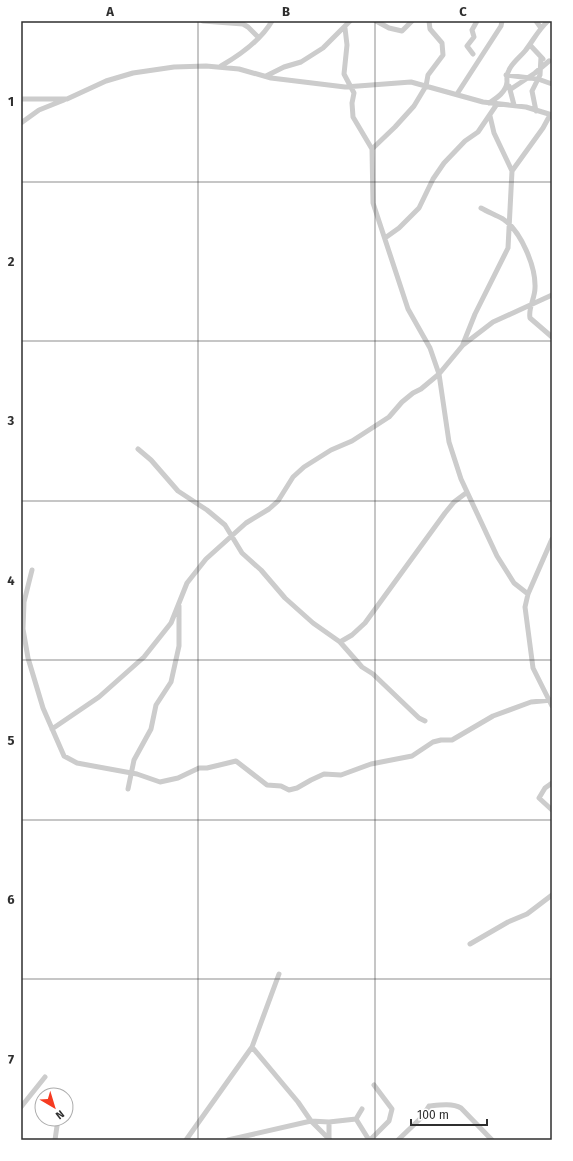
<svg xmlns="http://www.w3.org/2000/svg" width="573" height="1161" font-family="'Fira Sans',sans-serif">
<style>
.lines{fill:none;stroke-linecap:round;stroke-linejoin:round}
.street{stroke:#ccc;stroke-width:5}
.grid{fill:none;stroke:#2f2f2f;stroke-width:1;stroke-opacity:0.55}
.neatline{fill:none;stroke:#2f2f2f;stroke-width:1.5}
.grid-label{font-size:13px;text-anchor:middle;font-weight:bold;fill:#2f2f2f}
</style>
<rect width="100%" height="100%" fill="#fff"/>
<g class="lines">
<path class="street" d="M203,21L243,24L248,27L258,37
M376,21L389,28L402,31L412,21
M536,21L541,28
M345,28L347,45L344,74L354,93L352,103L353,117L372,149L373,203L408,309L430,348L439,374L449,442L461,479L497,556L514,583L528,594
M530,45L543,59
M473,54L467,46L474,37L472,30L477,21
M221,66C240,55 261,40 272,21
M506,75L538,79L552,84
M266,76L284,67L301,62L323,48L350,21
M509,86L514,105
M511,89L535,73L549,61
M457,94L501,26L502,21
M21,99H67L106,81L133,73L174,67L206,66L239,69L271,78L345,87L411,82L483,102L526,107L552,115
M489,103C497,98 506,92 507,82C507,77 506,75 509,70C512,63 520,57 525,51C533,41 538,30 548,21
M536,111L532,91L540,75L541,57
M21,123L39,110L64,100
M372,149L395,127L414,106L426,86L428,75L443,55L442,43L430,29L429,21
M512,171L543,128L550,115
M481,208C488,212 496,215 503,219C521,231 536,267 535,288C535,298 528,308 530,318L552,337
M385,238L399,228L419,208L433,179L444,163L465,141L478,132L497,104
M463,344L475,314L508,248L512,171L494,133L490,116
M138,449L151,460L178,491L207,510L225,525L242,553L261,570L285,598L313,623L340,642L362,667L373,674L419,718L425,721
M552,539L528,594L525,607L533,668L552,706
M32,570L24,602L23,629L28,658L43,708L64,756L77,763L137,774L160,782L178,778L199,768H207L236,761L267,785L281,786L289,790L297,788L311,780L324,774L341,775L371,764L412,756L433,742L441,740H452L493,716L531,702L552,700
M340,642L352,635L365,623L445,513L454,502L466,493
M52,729L99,697L144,657L171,623L187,583L206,559L246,523L269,509L278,501L293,477L304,467L331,450L352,441L389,417L402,402L413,393L421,389L439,374L463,345L493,322L552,295
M552,783L545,788L539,798L552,810
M128,789L134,760L151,729L156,705L171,682L179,646V606
M470,944L508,922L527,914L552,895
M252,1047L298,1102L311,1121L330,1140
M21,1107L45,1077
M362,1109L356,1119L369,1140
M329,1138V1122L356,1119
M55,1140L58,1119
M186,1140L252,1047L279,974
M228,1140L311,1121L329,1122
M370,1140L389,1121L392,1109L374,1085
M398,1140L422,1117L429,1106C439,1105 452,1103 461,1108L492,1140"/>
</g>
<path class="grid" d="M198,21V1140M375,21V1140M21,182H552M21,341H552M21,501H552M21,660H552M21,820H552M21,979H552"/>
<rect width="573" height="1161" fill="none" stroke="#ffffff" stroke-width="44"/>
<g transform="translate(54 1107) rotate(142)"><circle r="19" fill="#ffffff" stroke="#acacac"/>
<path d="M0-3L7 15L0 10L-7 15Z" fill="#f63b21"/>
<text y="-6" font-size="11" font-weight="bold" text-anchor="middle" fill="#2f2f2f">N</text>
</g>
<path d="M411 1119v6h76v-6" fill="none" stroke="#2f2f2f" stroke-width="2"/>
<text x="417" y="1119" font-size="12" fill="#2f2f2f" stroke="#ffffff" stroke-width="3" paint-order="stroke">100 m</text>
<rect x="22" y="22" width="529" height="1117" class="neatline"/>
<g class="grid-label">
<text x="110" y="16">A</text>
<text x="286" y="16">B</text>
<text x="463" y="16">C</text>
<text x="11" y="106">1</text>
<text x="11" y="266">2</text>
<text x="11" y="425">3</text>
<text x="11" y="585">4</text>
<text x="11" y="745">5</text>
<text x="11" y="904">6</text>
<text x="11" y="1064">7</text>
</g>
</svg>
